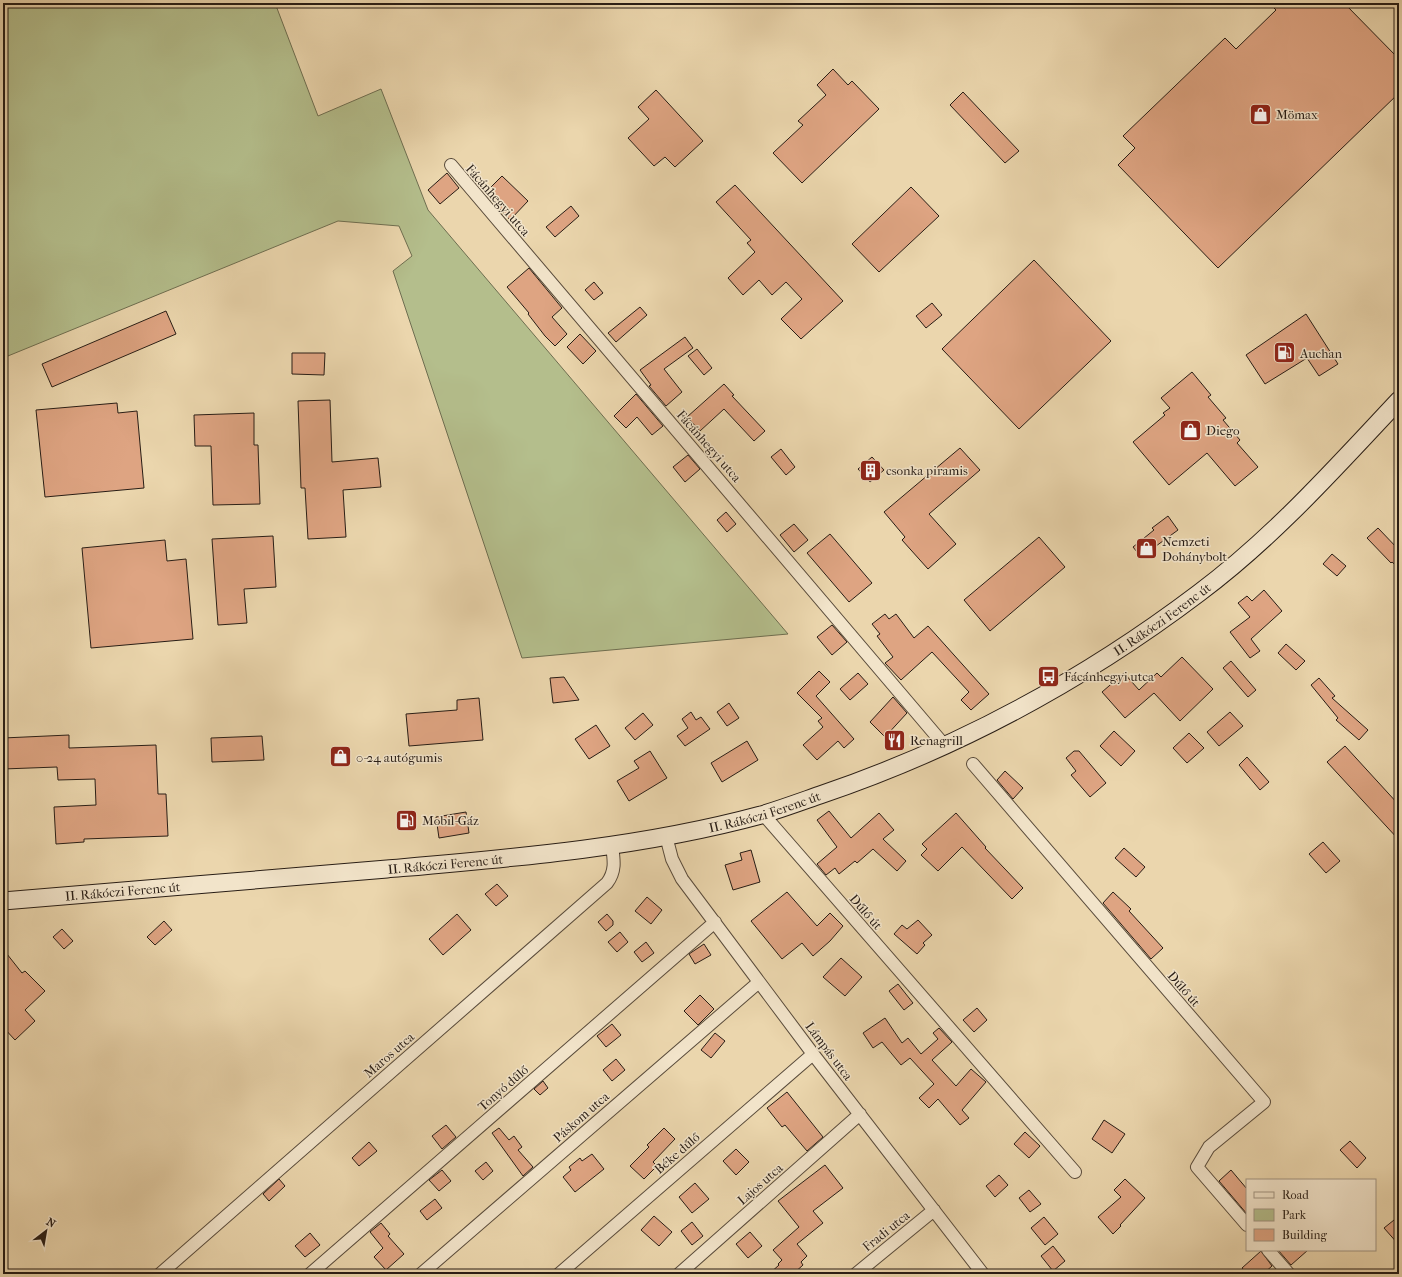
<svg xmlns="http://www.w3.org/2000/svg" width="1402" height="1277" font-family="'IM FELL French Canon',serif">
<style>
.green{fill:#b4be8c;stroke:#6e6e50}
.building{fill:#dea482;stroke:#281d15}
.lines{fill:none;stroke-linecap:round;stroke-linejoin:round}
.street-casing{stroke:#594b3b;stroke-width:14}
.secondary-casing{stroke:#281d15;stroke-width:19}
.street{stroke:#f2e4ca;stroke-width:12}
.secondary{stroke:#f2e4ca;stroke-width:17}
.labels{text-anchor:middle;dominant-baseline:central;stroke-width:3;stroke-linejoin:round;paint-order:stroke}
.poi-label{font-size:13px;fill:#281d15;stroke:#f2e4ca;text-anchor:start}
.street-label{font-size:13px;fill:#281d15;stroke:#f2e4ca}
</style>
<rect width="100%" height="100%" fill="#ebd6ad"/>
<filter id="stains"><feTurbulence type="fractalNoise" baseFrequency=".005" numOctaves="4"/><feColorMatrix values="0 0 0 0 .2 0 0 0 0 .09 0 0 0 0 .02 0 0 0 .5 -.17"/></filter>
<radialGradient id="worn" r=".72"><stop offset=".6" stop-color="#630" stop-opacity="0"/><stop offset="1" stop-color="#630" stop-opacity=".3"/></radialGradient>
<path class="green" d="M3,3H275L318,116L381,89L428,210L788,634L522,658L393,271L412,256L399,226L338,221L3,358Z"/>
<path class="building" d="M1269,3H1344L1399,59V93L1218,268L1118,165L1135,148L1123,136L1225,38L1236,49L1276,10Z
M833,69L848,85L852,81L879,109L802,183L773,153L803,125L798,121L826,95L817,85Z
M656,90L703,141L675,167L665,157L654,166L628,138L649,119L638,107Z
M963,92L1019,151L1005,163L950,105Z
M447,173L459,188L440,204L428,190Z
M502,176L528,201L510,220L485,193Z
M735,185L843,301L801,339L781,319L802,299L786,282L772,295L759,280L743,295L728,278L755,252L747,243L751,240L716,202Z
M911,187L939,216L879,272L852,244Z
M571,206L579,216L555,237L546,227Z
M1034,260L1111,341L1019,429L942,349Z
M529,268L562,308L552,317L567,334L555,346L545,336L528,314L529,313L507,287Z
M594,282L603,293L594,300L585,290Z
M932,303L942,315L926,328L916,316Z
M640,307L647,315L616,342L608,333Z
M166,311L176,334L52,387L42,364Z
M1306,314L1338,364L1319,376L1307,358L1265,384L1246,355Z
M580,334L596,351L583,364L567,347Z
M685,337L693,348L664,369L682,392L666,406L649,386L651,385L640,370Z
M697,349L712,368L704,375L688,356Z
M292,353H325L324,375L292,374Z
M1192,372L1211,395L1208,397L1226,418L1223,420L1240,440L1237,443L1258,467L1235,486L1207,453L1169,485L1133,442L1165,415L1163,413L1170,408L1161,398Z
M724,384L734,395L732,396L765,431L754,441L724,409L700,431L687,417Z
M636,394L663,426L652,435L637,417L626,428L614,416Z
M330,400L332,462L378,458L381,487L343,490L346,537L308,539L305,488H301L298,401Z
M117,403L118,413L137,411L144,488L45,497L36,410Z
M254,413V445H258L260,504L213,505L211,446H195L194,415Z
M960,448L980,470L929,514L956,544L928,569L902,540L905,537L884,512Z
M781,449L795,467L786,475L771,457Z
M688,455L700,469L685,482L673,467Z
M872,457L884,470L870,482L858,469Z
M726,512L736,524L727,532L717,520Z
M1168,516L1178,530L1141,557L1133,547L1154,530L1152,528Z
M794,524L808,540L794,552L780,535Z
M1378,528L1399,550V568L1392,562L1391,563L1367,538Z
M830,534L872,583L849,602L807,553Z
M273,536L276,587L244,589L247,623L218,625L212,539Z
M1039,537L1065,567L990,631L964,600Z
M165,540L167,561L186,559L193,639L91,648L82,548Z
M1332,554L1346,566L1337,576L1323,564Z
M1264,590L1282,611L1251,639L1260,651L1250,658L1230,632L1250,617L1238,603L1247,596L1252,601Z
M885,614L889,619L896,614L914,638L928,626L989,694L971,710L961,700L969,692L932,652L901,680L885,663L893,657L877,636L880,634L872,624Z
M832,625L847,642L832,655L817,637Z
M1286,644L1305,661L1296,670L1278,653Z
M1182,657L1213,689L1180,721L1154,693L1125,718L1102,692L1124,673L1139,690L1157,673L1161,677Z
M1231,661L1256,690L1248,697L1223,668Z
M819,671L830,682L816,696L854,739L844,748L838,741L817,760L803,745L823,727L818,721L822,718L797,693Z
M858,673L868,684L850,700L840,689Z
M564,677L579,700L553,703L550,678Z
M1319,678L1335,696L1332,698L1368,730L1359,740L1336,720L1338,718L1311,685Z
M893,697L907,713L885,737L870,722Z
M479,698L483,740L409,746L406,714L457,710V700Z
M729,703L739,718L727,726L717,712Z
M691,712L696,720L701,717L710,729L685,746L677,736L688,728L682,719Z
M1230,712L1243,726L1219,746L1207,732Z
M643,713L653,725L635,740L625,728Z
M596,725L610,746L589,759L575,739Z
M1114,731L1135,751L1121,766L1100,746Z
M1189,733L1204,748L1187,763L1173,748Z
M69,735V748L156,745L158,794H166L168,836L84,839V842L56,844L54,807L96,805L95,779L58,780L57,767L3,769V738Z
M262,736L264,760L212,762L211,738Z
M747,741L758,760L722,782L711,763Z
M1345,746L1399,805V840L1327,762Z
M650,751L667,778L629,801L617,781L639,768L634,761Z
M1074,751H1079L1106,783L1090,797L1071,775L1076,771L1066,758Z
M1247,757L1269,782L1260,790L1239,765Z
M1005,771L1023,788L1013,799L997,780Z
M829,811L851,838L879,813L894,830L883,839L906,861L897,871L873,849L857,863L855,861L839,874L835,868L826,875L817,864L837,847L817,820Z
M466,812L469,833L439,838L436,817Z
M956,813L986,847L985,848L1023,888L1012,899L962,847L938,871L921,855L927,849L922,844Z
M1323,842L1340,861L1326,873L1309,854Z
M1124,848L1145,867L1136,877L1115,858Z
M751,850L760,882L733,890L725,865L742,860L740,853Z
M497,884L508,896L496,906L485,894Z
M787,892L817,926L830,913L843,926L830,941L813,956L802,943L782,959L751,921Z
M1113,892L1131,909L1129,911L1163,948L1151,959L1103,903Z
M647,897L662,910L651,924L635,911Z
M457,914L471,930L443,955L429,939Z
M607,914L613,921V925L606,931L598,922Z
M918,920L932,935L923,943L925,945L917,954L894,934L902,925L907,929Z
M164,921L172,930L155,945L147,937Z
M62,929L73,941L64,949L53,937Z
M620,932L628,942L617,952L608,942Z
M646,942L654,953L642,962L634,952Z
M704,944L711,955L695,964L689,954Z
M3,949L22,973L25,971L45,991L25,1010L35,1021L15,1040L3,1027Z
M841,958L862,977L845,996L823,977Z
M898,984L913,1003L904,1010L889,991Z
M700,995L714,1009L698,1025L684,1011Z
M977,1008L987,1020L974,1032L963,1020Z
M885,1018L902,1043L908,1038L921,1054L938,1039L933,1033L939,1028L952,1042L932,1060L956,1086L971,1069L986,1082L962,1110L969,1118L960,1125L938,1099L929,1108L919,1098L934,1084L910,1058L901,1065L882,1042L873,1048L863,1033Z
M612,1024L621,1035L606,1047L597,1036Z
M715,1033L725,1041L711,1058L701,1050Z
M616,1059L625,1070L612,1081L603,1070Z
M543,1081L548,1088L540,1095L534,1089Z
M787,1092L823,1137L807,1151L785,1125L782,1127L767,1108Z
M1104,1120L1125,1134L1112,1153L1092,1139Z
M446,1125L456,1137L442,1149L432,1136Z
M499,1128L509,1140L514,1136L522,1147L518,1150L533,1167L523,1176L492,1133Z
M664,1128L675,1139L653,1162L657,1166L644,1179L630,1166L649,1147L647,1145Z
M1025,1132L1040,1146L1029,1158L1014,1144Z
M1350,1141L1366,1158L1357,1168L1340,1150Z
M369,1142L377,1151L359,1166L352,1158Z
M736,1149L749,1162L736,1175L723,1161Z
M592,1154L604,1169L575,1192L563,1177L571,1170L569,1167L580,1158L582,1161Z
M486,1162L493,1171L483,1180L475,1171Z
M825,1165L843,1188L813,1211L823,1223L797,1244L807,1256L801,1262L803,1265L793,1274H769L779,1265L778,1264L782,1260L773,1250L799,1227L778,1201Z
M442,1170L451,1181L439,1191L429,1180Z
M1231,1170L1247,1189V1214L1219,1181Z
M999,1175L1008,1185L995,1197L986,1186Z
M279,1179L285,1186L269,1201L263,1194Z
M1125,1179L1145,1198L1120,1225L1121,1226L1113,1234L1098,1217L1121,1197L1114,1190Z
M695,1183L709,1199L692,1213L679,1197Z
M1029,1190L1041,1204L1030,1212L1019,1198Z
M435,1199L442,1208L427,1220L420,1211Z
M654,1216L672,1232L659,1246L641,1230Z
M1399,1216V1245L1384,1228Z
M1044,1217L1058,1234L1045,1245L1031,1228Z
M692,1222L703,1236L692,1245L681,1231Z
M381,1223L390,1234L388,1236L404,1254L386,1270L374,1257L383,1248L370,1232Z
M750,1232L762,1246L748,1258L736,1244Z
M310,1233L320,1245L305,1257L295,1246Z
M1053,1246L1065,1261L1053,1271L1041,1256Z
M1278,1250H1308L1291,1265Z
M1261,1251L1272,1266L1263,1274H1247L1242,1268Z"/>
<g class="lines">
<defs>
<path id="street" d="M451,165L945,746
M973,764L1264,1102L1209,1147L1197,1167L1247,1225
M763,814L1075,1172
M666,836L672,859L682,879L813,1054L983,1274
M1268,1250L1289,1274
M160,1274L607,883C616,871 614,860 612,846
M310,1274L715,922
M421,1274L759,982
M559,1274L813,1054
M679,1274L860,1114
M856,1274L934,1210"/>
<g id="secondary">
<path id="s1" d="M3,901C131,890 259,880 387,869C513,858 639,848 761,815C781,809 800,802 820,795C956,749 1084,680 1199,593C1274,537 1335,468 1399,400"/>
</g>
</defs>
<use href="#street" class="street-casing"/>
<use href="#secondary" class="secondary-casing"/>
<use href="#street" class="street"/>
<use href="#secondary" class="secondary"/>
</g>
<defs>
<symbol id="shop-square" viewBox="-11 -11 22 22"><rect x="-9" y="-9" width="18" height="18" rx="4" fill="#8f2418" stroke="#f2e4ca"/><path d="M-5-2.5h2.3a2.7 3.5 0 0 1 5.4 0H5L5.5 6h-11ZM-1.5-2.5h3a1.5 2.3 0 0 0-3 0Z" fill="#fff"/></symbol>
<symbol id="fuel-square" viewBox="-11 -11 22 22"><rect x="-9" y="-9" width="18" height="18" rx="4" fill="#8f2418" stroke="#f2e4ca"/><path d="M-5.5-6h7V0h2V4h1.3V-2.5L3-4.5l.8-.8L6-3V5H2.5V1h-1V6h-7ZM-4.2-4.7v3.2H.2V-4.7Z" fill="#fff"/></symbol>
<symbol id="building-square" viewBox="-11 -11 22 22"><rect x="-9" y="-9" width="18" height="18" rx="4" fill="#8f2418" stroke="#f2e4ca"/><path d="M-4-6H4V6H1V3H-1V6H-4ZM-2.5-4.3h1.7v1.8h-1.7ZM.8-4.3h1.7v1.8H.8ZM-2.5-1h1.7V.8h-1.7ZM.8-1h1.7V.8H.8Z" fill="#fff"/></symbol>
<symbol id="bus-square" viewBox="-11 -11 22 22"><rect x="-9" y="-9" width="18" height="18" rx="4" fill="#8f2418" stroke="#f2e4ca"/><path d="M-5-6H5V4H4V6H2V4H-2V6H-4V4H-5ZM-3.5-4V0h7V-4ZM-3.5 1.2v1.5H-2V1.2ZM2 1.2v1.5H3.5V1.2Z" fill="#fff"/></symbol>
<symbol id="restaurant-square" viewBox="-11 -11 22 22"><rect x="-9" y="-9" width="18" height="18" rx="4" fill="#8f2418" stroke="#f2e4ca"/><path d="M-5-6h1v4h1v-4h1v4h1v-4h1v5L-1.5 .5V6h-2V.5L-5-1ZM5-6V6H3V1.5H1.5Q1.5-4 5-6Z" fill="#fff"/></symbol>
</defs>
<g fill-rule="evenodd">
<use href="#shop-square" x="1248" y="102" width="25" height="25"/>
<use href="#fuel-square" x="1272" y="340" width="25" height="25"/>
<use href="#shop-square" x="1178" y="418" width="25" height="25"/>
<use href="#building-square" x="858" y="458" width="25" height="25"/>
<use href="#shop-square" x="1134" y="536" width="25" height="25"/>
<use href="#bus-square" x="1036" y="664" width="25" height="25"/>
<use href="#restaurant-square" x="882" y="728" width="25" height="25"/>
<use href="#shop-square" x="328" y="744" width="25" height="25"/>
<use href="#fuel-square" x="394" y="808" width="25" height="25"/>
</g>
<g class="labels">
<g class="poi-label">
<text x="1276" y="114">Mömax</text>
<text x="1300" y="353">Auchan</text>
<text x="1206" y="430">Diego</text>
<text x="886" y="470">csonka piramis</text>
<text x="1162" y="541">Nemzeti<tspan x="1162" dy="15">Dohánybolt</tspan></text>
<text x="1064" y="676">Fácánhegyi utca</text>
<text x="910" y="740">Renagrill</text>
<text x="356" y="757">0-24 autógumis</text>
<text x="422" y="820">Mobil-Gáz</text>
</g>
<g class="street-label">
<text transform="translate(498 200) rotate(49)">Fácánhegyi utca</text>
<text transform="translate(709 446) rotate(49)">Fácánhegyi utca</text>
<text stroke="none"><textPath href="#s1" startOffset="1212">II. Rákóczi Ferenc út</textPath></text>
<text stroke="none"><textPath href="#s1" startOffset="768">II. Rákóczi Ferenc út</textPath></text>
<text stroke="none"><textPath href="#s1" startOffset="444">II. Rákóczi Ferenc út</textPath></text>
<text stroke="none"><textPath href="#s1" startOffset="120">II. Rákóczi Ferenc út</textPath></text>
<text transform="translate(866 912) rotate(49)">Dűlő út</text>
<text transform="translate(1184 989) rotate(49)">Dűlő út</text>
<text transform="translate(829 1051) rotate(53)">Lámpás utca</text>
<text transform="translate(389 1055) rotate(-41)">Maros utca</text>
<text transform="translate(503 1088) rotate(-41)">Tonyó dűlő</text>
<text transform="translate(581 1117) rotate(-41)">Páskom utca</text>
<text transform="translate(677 1153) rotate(-41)">Béke dűlő</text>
<text transform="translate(760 1184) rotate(-41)">Lajos utca</text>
<text transform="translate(886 1231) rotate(-39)">Fradi utca</text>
</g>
</g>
<rect width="1402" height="1277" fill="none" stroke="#ebd6ad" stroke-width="16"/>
<rect x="4" y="4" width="1394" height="1269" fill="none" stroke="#281d15" stroke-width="2"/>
<rect x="8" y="8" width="1386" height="1261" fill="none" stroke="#281d15"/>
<rect x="1246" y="1179" width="130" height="72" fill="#f2e4ca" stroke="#a19482"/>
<rect x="1254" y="1192" width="20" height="6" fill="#f2e4ca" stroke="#a19482"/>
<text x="1282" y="1199" font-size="12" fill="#281d15">Road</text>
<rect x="1254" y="1209" width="20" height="12" fill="#b4be8c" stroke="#a19482"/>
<text x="1282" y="1219" font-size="12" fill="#281d15">Park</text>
<rect x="1254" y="1229" width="20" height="12" fill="#dea482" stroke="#a19482"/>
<text x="1282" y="1239" font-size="12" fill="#281d15">Building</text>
<g transform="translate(46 1231) rotate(31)" stroke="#f2e4ca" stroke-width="3" paint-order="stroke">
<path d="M0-3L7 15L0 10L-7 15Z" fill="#281d15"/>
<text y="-6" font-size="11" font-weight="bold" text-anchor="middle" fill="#281d15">N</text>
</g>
<rect width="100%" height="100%" filter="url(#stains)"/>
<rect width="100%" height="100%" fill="url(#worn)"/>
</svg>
